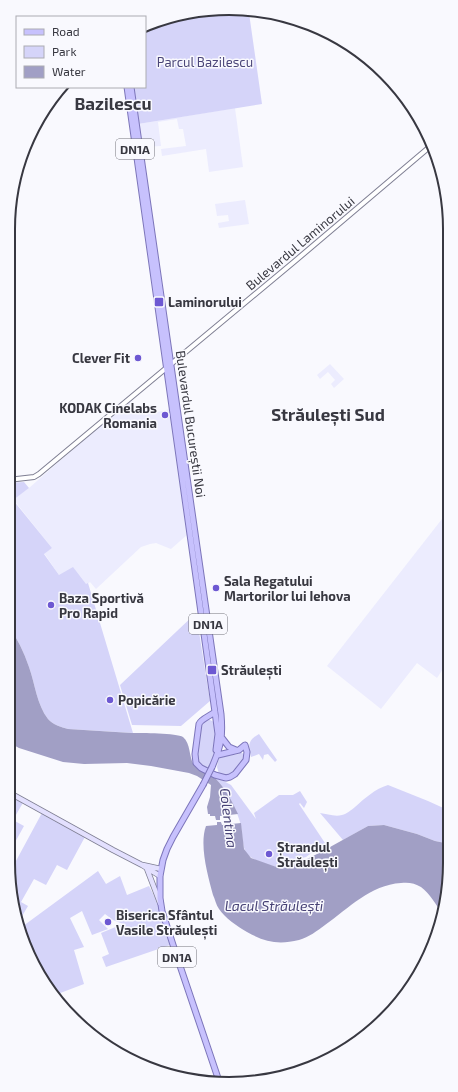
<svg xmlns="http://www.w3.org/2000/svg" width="458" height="1092" font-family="'Exo 2',sans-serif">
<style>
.built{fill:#ececfe}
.green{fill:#d5d4f9}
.water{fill:#a19fc5}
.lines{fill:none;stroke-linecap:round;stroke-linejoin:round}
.tertiary-casing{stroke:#7f7f93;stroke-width:6}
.secondary-casing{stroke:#7f7f93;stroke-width:6}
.primary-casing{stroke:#7d76ba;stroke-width:7}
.tertiary{stroke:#fff;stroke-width:4}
.secondary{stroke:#e3e0fe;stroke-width:4.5}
.primary{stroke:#c7c1fd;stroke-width:5}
.primary-bridge-casing{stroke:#7d76ba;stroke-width:7;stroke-linecap:butt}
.primary-bridge{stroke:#c7c1fd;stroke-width:5}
.poi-dot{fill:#6d58d2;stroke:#f9f9fe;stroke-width:1.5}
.labels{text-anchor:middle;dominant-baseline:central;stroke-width:3;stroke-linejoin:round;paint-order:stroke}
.shield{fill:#f9f9fe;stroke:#72727a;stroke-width:1}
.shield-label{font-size:12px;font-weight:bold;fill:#383841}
.park-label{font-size:13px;fill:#4b4679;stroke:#f9f9fe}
.street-label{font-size:13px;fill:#383841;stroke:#f9f9fe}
.poi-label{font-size:13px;font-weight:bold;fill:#383841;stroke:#f9f9fe;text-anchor:start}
.water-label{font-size:14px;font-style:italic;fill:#484376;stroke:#f9f9fe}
.district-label{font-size:17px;font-weight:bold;fill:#383841;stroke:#f9f9fe}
.rim{fill:none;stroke:#383841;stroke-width:2}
</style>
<rect width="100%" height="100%" fill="#f9f9fe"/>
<path class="built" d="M235,108L243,167L209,172L206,149L162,156L161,149L186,146L183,129H179L177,119L158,122L161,146L144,147L142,145L138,124Z
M245,200L249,224L219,228L218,223L229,221L228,215L217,216L215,204Z
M330,364L344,379L334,388L331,384L335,380L328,372L320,379L317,375Z
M130,399L145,415L170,409L187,535L171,549L156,543L150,544L141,547L96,589L90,582L86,585L59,575L44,553L52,548L13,499L29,488Z
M449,510V660L437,678L417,663L381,709L327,666Z"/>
<path class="green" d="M215,8L249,13L262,104L138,124L133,87H145V27Z
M24,482L29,488L13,500L52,548L44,554L59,575L73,567L86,584L88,583L133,733L68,729C61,727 53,725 48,719C37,705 35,684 29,667C24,652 17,638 8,625V483Z
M196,613L210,701L181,726L132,725L120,685Z
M206,720H210L214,722L216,729L215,751L208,770L200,764L196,757L199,729L202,723Z
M259,734L277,760L275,762L268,754L264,755L263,760L259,754L251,757C248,745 248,740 259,734Z
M240,752L244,754L245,759C238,767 231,778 219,774L217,767L219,757L224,755L227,756L239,754Z
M216,777L231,785L256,819L254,813L279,795H293L300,791L307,802L304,808L300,803L299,804L325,843L306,857L302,858L295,856L301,862L282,869C274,866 253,861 248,855C241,848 243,831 240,822C235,805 226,792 215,779Z
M388,785L428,801L450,811V844L435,841L417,834L384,825L368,826L343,840L320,813C327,814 335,817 342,815C347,814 351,810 355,807C365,798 375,789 388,785Z
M8,792L24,801L13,820L24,826L8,855Z
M43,811L86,835L67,870L57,865L46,885L34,879L21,902L28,906L18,923L10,872Z
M98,871L106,884L120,876L127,895L149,886L162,911L173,944L106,967L102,957L109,954L101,933L123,924L113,920L105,914L99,920L108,929L92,935L82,911L70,918L84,947L74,950L84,984L55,995L20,934L19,929Z"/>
<path class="water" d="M8,625C17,638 24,652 29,667C35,684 37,705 48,719C53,725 61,727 68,729C89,730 110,732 132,733C141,733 177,733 183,737C192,745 188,760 196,767C202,772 209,774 215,778C225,788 232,801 238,814L220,816V820H216L215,816H210V814H208L207,807L210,797L211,785L197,776L189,773L151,766L127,763L84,764L63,762L19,748L8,742Z
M217,822H221L222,825L241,823L244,849L251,858L282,869L301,862L321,852L368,826L384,825L417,834L435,841L450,844V863L442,914C436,904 430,894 421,887C415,883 408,882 401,883C370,885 349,908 325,925C317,931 309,937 299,940C278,945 265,942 247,932C237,926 225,918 219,909C216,905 215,899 213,895C208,876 199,845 206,826L217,825Z"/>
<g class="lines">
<defs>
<path id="tertiary" d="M8,480L34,477L39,474L295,261L433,144"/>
<path id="secondary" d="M8,792L113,850L142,865L160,876
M143,865L161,869
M147,869L160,903"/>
<path id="primary" d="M127,87L215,712L218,734L216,750
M131,87L221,714C223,737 221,746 212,767
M215,712C210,716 201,719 199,724L195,754L196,763L201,768L215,775L226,778L230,777L235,774L246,760L247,752L245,745L239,750L218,755
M222,738L229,747L236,750
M203,785L173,837L167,849L163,860L160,876V898L162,911L176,954L219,1081"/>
</defs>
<use href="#tertiary" class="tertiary-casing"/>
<use href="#secondary" class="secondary-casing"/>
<use href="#primary" class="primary-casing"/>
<use href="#tertiary" class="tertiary"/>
<use href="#secondary" class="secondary"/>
<use href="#primary" class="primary"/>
<defs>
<path id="primary-bridge" d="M203,785L212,767"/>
</defs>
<use href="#primary-bridge" class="primary-bridge-casing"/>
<use href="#primary-bridge" class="primary-bridge"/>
</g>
<g class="poi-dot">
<rect x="154" y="297" width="10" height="10" rx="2"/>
<circle cx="138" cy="358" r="4"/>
<circle cx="165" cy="415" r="4"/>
<circle cx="216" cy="588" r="4"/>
<circle cx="51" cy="605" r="4"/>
<rect x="207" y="665" width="10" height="10" rx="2"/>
<circle cx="110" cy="700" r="4"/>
<circle cx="269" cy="854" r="4"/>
<circle cx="108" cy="922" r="4"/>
</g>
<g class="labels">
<g class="shield">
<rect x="116" y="139" width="38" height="20" rx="3"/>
<rect x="189" y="614" width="38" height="20" rx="3"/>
<rect x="158" y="947" width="38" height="20" rx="3"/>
</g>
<g class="shield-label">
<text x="135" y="149">DN1A</text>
<text x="208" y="624">DN1A</text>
<text x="177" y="957">DN1A</text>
</g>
<g class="park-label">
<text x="205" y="62">Parcul Bazilescu</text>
</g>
<g class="street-label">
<text transform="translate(300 243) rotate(-40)">Bulevardul Laminorului</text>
<text transform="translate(191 424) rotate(82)">Bulevardul Bucureștii Noi</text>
</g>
<g class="poi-label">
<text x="168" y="302">Laminorului</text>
<text x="130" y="358" text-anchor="end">Clever Fit</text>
<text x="157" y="408" text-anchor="end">KODAK Cinelabs<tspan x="157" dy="15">Romania</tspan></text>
<text x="224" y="581">Sala Regatului<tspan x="224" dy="15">Martorilor lui Iehova</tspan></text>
<text x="59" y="598">Baza Sportivă<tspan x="59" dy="15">Pro Rapid</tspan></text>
<text x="221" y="670">Străulești</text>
<text x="118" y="700">Popicărie</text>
<text x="277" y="847">Ștrandul<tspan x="277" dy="15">Străulești</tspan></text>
<text x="116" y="915">Biserica Sfântul<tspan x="116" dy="15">Vasile Străulești</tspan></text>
</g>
<g class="water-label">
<text transform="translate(229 818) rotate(83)">Colentina</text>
<text x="274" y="905">Lacul Străulești</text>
</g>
<g class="district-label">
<text x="113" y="103">Bazilescu</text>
<text x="328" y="414">Străulești Sud</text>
</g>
</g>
<path d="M0 0H458V1092H0ZM229 15H229A214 214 0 0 1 443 229V863A214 214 0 0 1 229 1077H229A214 214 0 0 1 15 863V229A214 214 0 0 1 229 15Z" fill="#f9f9fe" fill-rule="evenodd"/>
<path class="rim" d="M229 15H229A214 214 0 0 1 443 229V863A214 214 0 0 1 229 1077H229A214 214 0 0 1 15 863V229A214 214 0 0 1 229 15Z"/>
<rect x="16" y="16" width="130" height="72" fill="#f9f9fe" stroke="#acacb2"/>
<rect x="24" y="29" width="20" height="6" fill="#c7c1fd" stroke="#acacb2"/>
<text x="52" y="36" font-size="12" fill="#383841">Road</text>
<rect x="24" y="46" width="20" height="12" fill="#d5d4f9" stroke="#acacb2"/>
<text x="52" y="56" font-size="12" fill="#383841">Park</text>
<rect x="24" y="66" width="20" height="12" fill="#a19fc5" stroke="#acacb2"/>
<text x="52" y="76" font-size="12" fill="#383841">Water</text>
</svg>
